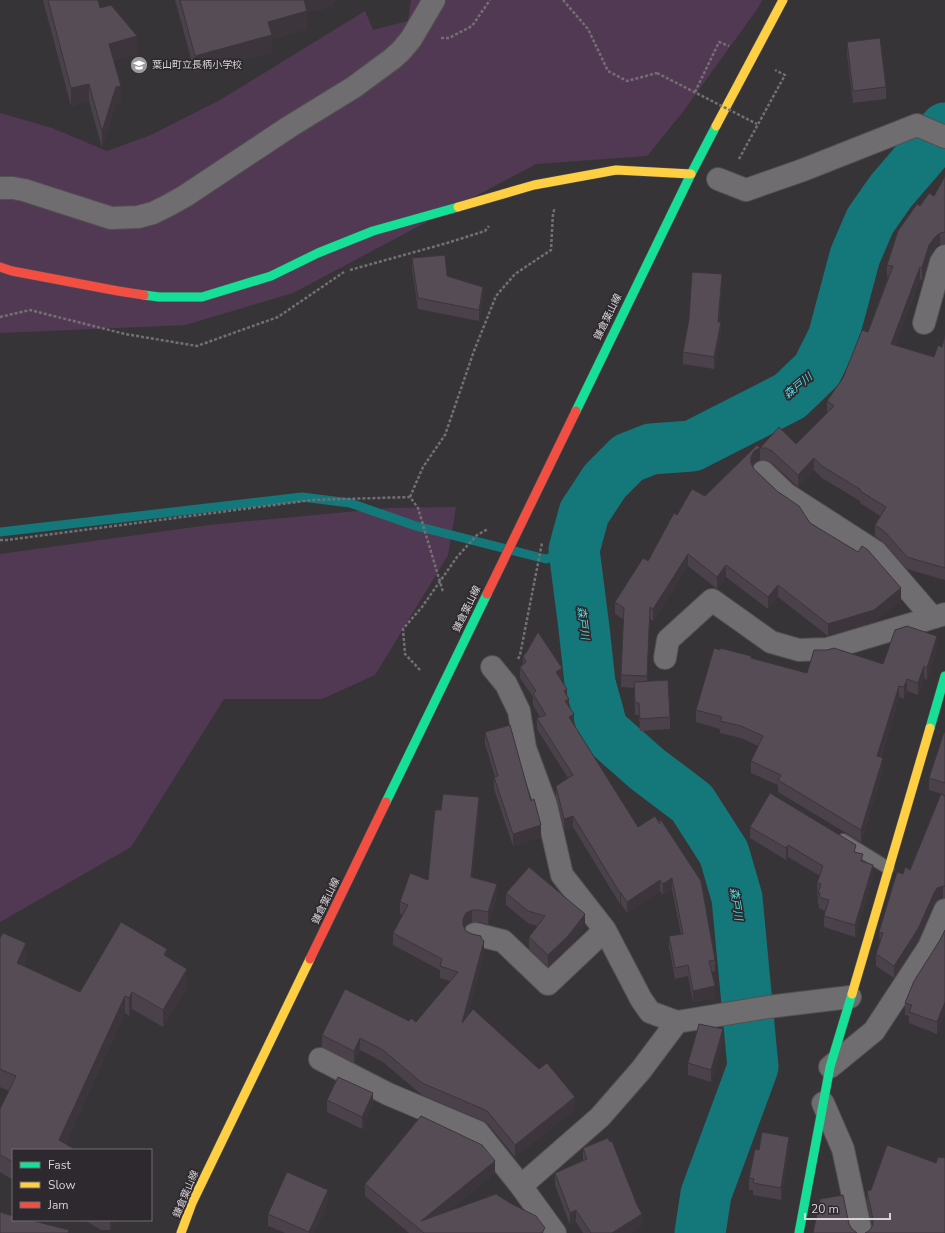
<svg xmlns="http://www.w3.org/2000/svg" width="945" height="1233" font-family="'Nunito Sans','Noto Sans JP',sans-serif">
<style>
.green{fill:#523953}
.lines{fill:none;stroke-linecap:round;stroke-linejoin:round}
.stream{stroke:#14777a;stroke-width:9}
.river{stroke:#14777a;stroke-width:51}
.lane-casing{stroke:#535053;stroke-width:14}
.street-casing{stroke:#535053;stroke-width:24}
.fast-casing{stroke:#535053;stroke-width:10}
.slow-casing{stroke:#535053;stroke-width:10}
.jam-casing{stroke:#535053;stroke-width:10}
.path{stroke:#727073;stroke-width:2.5;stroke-dasharray:3 2;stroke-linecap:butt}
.lane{stroke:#706d70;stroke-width:12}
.street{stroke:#706d70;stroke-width:22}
.fast{stroke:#16e098;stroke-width:9}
.slow{stroke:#ffcf43;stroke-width:9}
.jam{stroke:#f24e42;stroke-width:9}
.path-bridge{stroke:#727073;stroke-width:2.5;stroke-dasharray:3 2;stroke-linecap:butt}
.wall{fill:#4a414a}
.shaded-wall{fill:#3c353c}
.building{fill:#564c56;stroke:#3c353c}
.labels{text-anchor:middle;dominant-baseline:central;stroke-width:3.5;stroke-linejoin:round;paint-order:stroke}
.poi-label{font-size:10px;fill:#d6d3d6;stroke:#2e292e;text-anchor:start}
.street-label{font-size:10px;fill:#d6d3d6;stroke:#2e292e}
.water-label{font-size:11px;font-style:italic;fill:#4fdbe0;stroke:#2e292e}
</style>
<rect width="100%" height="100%" fill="#373438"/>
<path class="green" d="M411,0H762L758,8L682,113L647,156L536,164L293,293L185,325L0,333V113L52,128L107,151L151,135L220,100L365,11L373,30L408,21Z
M456,507L448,555L375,675L322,699H224L131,847L0,922V554L209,525L390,508Z"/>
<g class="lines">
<path class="stream" d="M0,532L302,497L350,503L416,526L546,559L574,550"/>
<path class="river" d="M700,1233L706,1194L753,1067L737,898L724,853L692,803L647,769L603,730L590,683L584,628L574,550L584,513L605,481L628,458L651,449L692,446L790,396L817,370L833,338L855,256L870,221L891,191L945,128"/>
<defs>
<path id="lane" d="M843,840L888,868"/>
<path id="street" d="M718,179L746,190L803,170L917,125L945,137
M0,188H13L24,190L111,218L138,217L153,213L169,205L185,196L289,127L354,87L392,59L401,51L411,39L434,0
M924,323L941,262L945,256
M763,472L786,494L876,552L932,617
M665,658L668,640L712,600L771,642L799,650L827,649L945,614
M492,667L506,684L519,711L525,748L546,805L562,875L605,930L641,999L650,1012L677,1022L768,1007L850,997
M475,934L503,941L548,984L605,930
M320,1059L388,1094L478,1132L521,1186L555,1233
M830,1067L874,1031L929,947L945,910
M823,1103L843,1149L861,1233
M521,1186L600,1117L641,1070L677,1022"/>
<path id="fast" d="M144,295L159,297H202L271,276L318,253L373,231L458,207
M576,411L691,174L716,126
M930,728L945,676
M386,802L487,594
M799,1233L830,1067L852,994"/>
<path id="slow" d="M716,126L783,0
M458,207L534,185L616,170L691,174
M852,994L930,728
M181,1233L192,1203L310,959"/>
<path id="jam" d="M0,267L12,271L118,291L144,295
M487,594L576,411
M310,959L386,802"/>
</defs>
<use href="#lane" class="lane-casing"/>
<use href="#street" class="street-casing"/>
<use href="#fast" class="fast-casing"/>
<use href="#slow" class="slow-casing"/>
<use href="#jam" class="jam-casing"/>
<path class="path" d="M563,0L588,29L608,71L627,81L657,73
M441,38H449L472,26L490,0
M695,92L719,42L729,46
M739,159L785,75L775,70
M350,270L447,243L485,231L489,226
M0,317L30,310L125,334L197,346L278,317L344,272
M410,497L423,467L445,435L474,351L496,296L515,274L551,250L553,213L555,208
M0,540H7L312,500L410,497L418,508L443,592
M518,659L520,655L542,543
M420,670L405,654L403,629L422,607L457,557L477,535L488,529"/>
<use href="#lane" class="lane"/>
<use href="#street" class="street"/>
<use href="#fast" class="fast"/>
<use href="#slow" class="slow"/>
<use href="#jam" class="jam"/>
<path class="path-bridge" d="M657,73L757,124"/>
</g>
<path class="wall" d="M43,0H98L100,8L137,54L114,60L121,103L116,104L102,148L89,101L71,106Z
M175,0H339L333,2V6L307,13V29L272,39V52L195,73Z
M847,42L886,87V99L853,103L847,54Z
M945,176V244L940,245L935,249L929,257L922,280L920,279L895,346L934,357L942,347L945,335V580L907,569L885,544L875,536V525L880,516L860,503V501L822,478L814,470L798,487L772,463L766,460H760L754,463L753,466L754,469L810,523L901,600L874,622L828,636L778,597L768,609L726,577L717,589L688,566L653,621L650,619L647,681L670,717V729L640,731L639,715H635L634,688L621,687L623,619L615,614V602L648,561L677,515L705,496L760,448L796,444L827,413V401L843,378L868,332L888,277H887V265L920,206L934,196Z
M412,258L447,276L483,298L479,321L418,309L412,269Z
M722,286L719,322L721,334L714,369L683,364V352L689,319Z
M937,648L927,680L924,678L918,695L907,691L904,699L899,697L881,757L883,770L861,842L778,792V785L751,773V761L758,746L741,738L720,733V729L696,722V710L720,650L807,673L883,664Z
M523,656L561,680L567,696L569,706L574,724L638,827L659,823V821L715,960V971L712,972L715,998L693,1002L688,976L675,979L669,947V936L681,934L672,890L663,895L660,891L627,913L621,904H620L573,827L564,830L556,797V786L568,778L537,729V718L540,717L533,705V697L520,678V667L523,665Z
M485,732L541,837L513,846L494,789V777H495L485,744Z
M945,733V795L929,790V778Z
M945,796V898H943L937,900L934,905L918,941L894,978L876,966V954L880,944L879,932L903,874L910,870Z
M479,809L472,877L497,896L488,924L478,922H472L466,925L465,928L466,931L481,938L484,953L467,1017L575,1109L515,1157L488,1124L483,1121L422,1095L383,1062L360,1050L354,1063L322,1047V1035L409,1021L416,1022L450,981L440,978V970L393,945V933L403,915L400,914V902L428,880Z
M750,827L856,852L873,876L855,937L824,927V916L825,911L819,908V905L818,904L817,883L820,876L788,857L786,860L750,838Z
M506,893L585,926L568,948L548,967L529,949V937L537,926L528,923L506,905Z
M945,930V1014L937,1034L909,1023V1016L905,1015V1003L940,940Z
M0,938L26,961L24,966L80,992L167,957L187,987L163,1027L132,1009L129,1016L125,1013L65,1144L13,1150V1180L0,1172V1109L9,1091L0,1087Z
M723,1041L711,1082L688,1075V1063Z
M327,1100L373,1105L362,1129L327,1112Z
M583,1148L642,1226L631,1233H583L576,1222L570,1225L555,1185V1173L583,1160Z
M789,1149L781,1200L753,1195V1190H749V1178L759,1150Z
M940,1158H945L872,1226L867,1202V1191L871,1190L936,1163Z
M495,1173L447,1212L545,1233H409L365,1196V1184Z
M328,1202L314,1233H285L268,1226V1214Z
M84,1220H115L110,1230H101Z"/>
<path class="shaded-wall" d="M303,0H339L333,2V6L307,13V29L272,39V52L195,73V56L268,22Z
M137,36V54L109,61V44Z
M89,84V101L71,106V88Z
M121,86V103L116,104L102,148V131L116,87Z
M940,233V245L935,249L929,257L922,280V268L929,245L935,237Z
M920,267V279L891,356V344Z
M722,274V286L718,334V322Z
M483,287V298L479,321V310Z
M721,322V334L714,369V357Z
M760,448V460L754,463L751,469V457L754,451Z
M814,458V470L798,487V475Z
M688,554V566L653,621V609Z
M726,565V577L717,589V577Z
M778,585V597L768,609V597Z
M901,588V600L874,622L828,636V624Z
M650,607V619L647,688V676Z
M937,636V648L927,680V668Z
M924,666V678L918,695V683Z
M562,668V680L556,672Z
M907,679V691L904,699V687Z
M899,686V697L877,768V756Z
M567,689V700L569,699V710L565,712L564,691Z
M574,714V725L569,717Z
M883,758V770L861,842V830Z
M479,797V809L471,889V877Z
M573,816V827L564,830V819Z
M541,825V837L513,846V834Z
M788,845V857L786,860V848Z
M873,865V876L855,937V925Z
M672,878V890L663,895V884Z
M660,880V891L627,913V902Z
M497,884V896L488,924V912Z
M943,886V898L937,900L934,905L918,941L894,978V966L934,893L937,888Z
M620,893H621V904H620Z
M472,910V922L466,925L463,931V919L466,913Z
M585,914V926L568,948L548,967V955Z
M484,941V953L462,1035V1023Z
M26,943V961L17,980V963Z
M167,949V966L164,955Z
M187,969V987L163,1027V1010Z
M715,986V998L693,1002V991Z
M132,992V1009L129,1016V998Z
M125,996V1013L62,1150L59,1140Z
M945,1002V1014L937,1034V1022Z
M723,1029V1041L711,1082V1070Z
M360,1038V1050L354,1063V1051Z
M373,1093V1105L362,1129V1117Z
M575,1097V1109L515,1157V1145Z
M789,1137V1149L781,1200V1188Z
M495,1161V1173L422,1232L421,1221Z
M328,1190V1202L314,1233H309V1232Z
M576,1210V1222L570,1225V1213Z
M642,1214V1226L631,1233H612Z
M110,1220H115L110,1230Z"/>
<path class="building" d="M48,0H98L100,8L111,5L137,36L109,44L121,86L116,87L102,131L89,84L71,88Z
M180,0H304L307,11L268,22L272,35L195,56Z
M880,38L886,87L853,91L847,42Z
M945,176V232L940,233L935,237L929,245L922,268L920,267L891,344L934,357L938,345L942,347L945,335V568L907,557L885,532L875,525L886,507L860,491L861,490L822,466L814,458L798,475L772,451L766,448H760L754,451L751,457V463L754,469L777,491L799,506L810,523L858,552L862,546L868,550L901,588L874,610L828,624L778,585L768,597L726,565L717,577L688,554L653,609L650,607L647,676L621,675L624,608L615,602L643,558L648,561L674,513L677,515L692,489L705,496L757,445L760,448L779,427L796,444L834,406L827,401L843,378L862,330L868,332L893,266L887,265L898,231L917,204L920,206L929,193L934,196Z
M445,255L447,276L483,287L479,310L418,298L412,258Z
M692,272L722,274L718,322H721L714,357L683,352L689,319Z
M907,626L937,636L927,668L924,666L918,683L907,679L904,687L899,686L877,756L883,758L861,830L778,780L781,775L751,761L763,736L741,726L720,721L722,717L696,710L714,648L720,650V648L751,656V658L807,673L814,650H827L834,648L883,664L895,630Z
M538,632L562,668L556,672L567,689L564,691L569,699L565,701L574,714L569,717L638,827L655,816L660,824L659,821L661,820L701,881L715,960L709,961L715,986L693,991L688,965L675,968L669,936L683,934L672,878L663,884L660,880L627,902L621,893H620L573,816L564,819L556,786L573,775L537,718L546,715L533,694L536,691L520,667L526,662L523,656L526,653Z
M668,680L670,717L640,719L639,703H635L634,682Z
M510,725L531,801L534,799L541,825L513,834L494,777L498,776L485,732Z
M944,732L945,733V783L929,778Z
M770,793L856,845L854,852L863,854L861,861L873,865L855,925L824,916L829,900L819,897L820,893H818L821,884L817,883L823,866L788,845L786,848L750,827Z
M443,794L479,797L471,877L497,884L488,912L478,910H472L466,913L463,919V925L466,931L472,934L481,936V938L484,941L462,1023L473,1009L539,1069L547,1063L575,1097L515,1145L488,1112L483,1109L422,1083L383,1050L360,1038L354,1051L322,1035L345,989L409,1021L411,1018L416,1022L458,972L440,966L442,959L393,933L408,905L400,902L410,873L428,880L435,810H441Z
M941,794L945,796V886H943L937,888L934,893L918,929L894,966L876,954L883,933L879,932L897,872L903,874L905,867L910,870Z
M529,867L585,914L568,936L548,955L529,937L545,916L528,911L506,893Z
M121,922L167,949L164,955L187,969L163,1010L132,992L129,998L125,996L59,1140L76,1150H13V1162L0,1155V1109L3,1103L16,1076L0,1069V938L3,933L26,943L17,963L80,992Z
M945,930V1002L937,1022L909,1012L912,1005L905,1003L914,981L940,940Z
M699,1024L723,1029L711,1070L688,1063Z
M338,1077L373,1093L362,1117L327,1100Z
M421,1116L482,1145L495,1161L421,1221L496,1194L510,1203L536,1216L545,1228L542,1233H424L365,1184Z
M762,1132L789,1137L781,1188L753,1183L754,1179L749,1178L755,1149L759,1150Z
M608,1138L610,1142L612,1141L637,1205L642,1214L612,1233H591L576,1210L570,1213L555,1173L587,1159L583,1148Z
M887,1145L936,1163L938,1157L940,1158L941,1157L945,1158V1233H865L869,1231L873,1225V1219L867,1191L871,1190Z
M287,1172L328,1190L309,1232L268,1214Z
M843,1195L849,1224L852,1229L857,1233H813L820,1199Z
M0,1212L13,1216V1220H30L69,1230L68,1233H0Z"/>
<defs>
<symbol id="school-disc" viewBox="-11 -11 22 22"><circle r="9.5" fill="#9e9b9f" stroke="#2e292e"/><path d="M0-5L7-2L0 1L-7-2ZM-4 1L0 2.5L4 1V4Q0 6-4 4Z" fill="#fff"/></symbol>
</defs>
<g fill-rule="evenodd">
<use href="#school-disc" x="129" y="55" width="20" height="20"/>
</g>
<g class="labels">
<g class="poi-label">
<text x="152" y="65">葉山町立長柄小学校</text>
</g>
<g class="street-label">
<text transform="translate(608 317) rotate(-64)">鎌倉葉山線</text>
<text transform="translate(467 609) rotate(-64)">鎌倉葉山線</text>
<text transform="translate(326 901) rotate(-64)">鎌倉葉山線</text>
<text transform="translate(186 1194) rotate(-67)">鎌倉葉山線</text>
</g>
<g class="water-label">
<text transform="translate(798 386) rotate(-40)">森戸川</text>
<text transform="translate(583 623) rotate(83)">森戸川</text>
<text transform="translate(736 904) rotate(81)">森戸川</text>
</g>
</g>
<rect x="12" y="1149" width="140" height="72" fill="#2e292e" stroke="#716d71"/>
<rect x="20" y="1162" width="20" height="6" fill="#16e098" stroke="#716d71"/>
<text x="48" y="1169" font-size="12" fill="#d6d3d6">Fast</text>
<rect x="20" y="1182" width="20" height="6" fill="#ffcf43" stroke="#716d71"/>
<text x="48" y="1189" font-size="12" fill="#d6d3d6">Slow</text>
<rect x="20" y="1202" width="20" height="6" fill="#f24e42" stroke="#716d71"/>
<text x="48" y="1209" font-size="12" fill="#d6d3d6">Jam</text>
<path d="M805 1213v6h85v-6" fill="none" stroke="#d6d3d6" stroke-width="2"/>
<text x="811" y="1213" font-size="12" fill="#d6d3d6" stroke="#2e292e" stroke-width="3" paint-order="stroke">20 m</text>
</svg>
